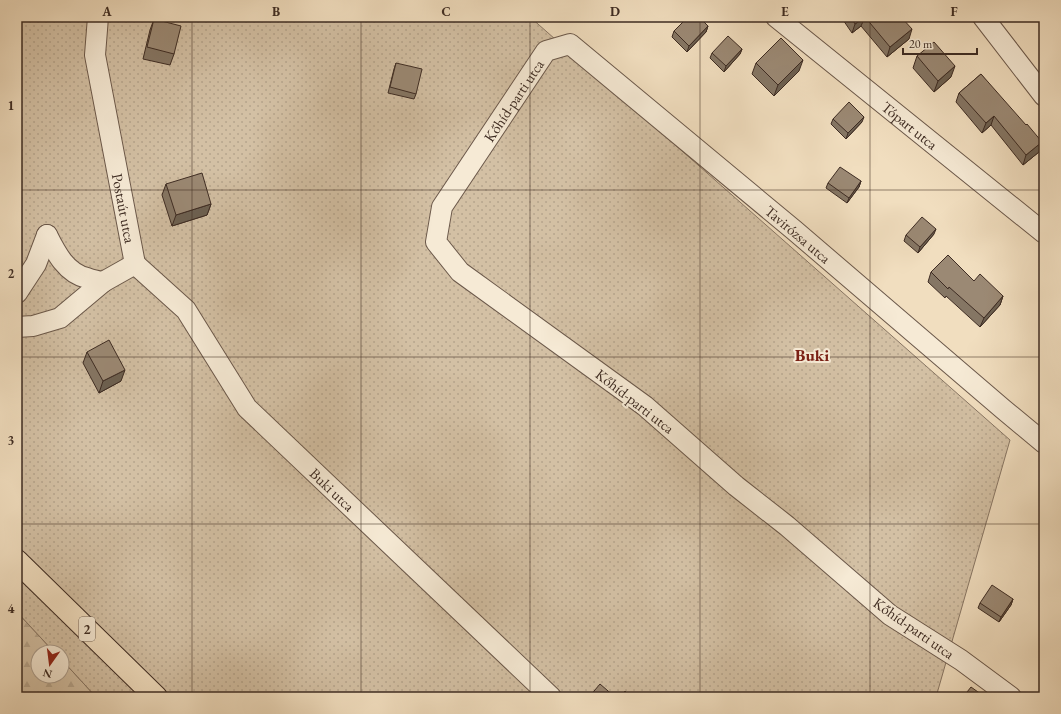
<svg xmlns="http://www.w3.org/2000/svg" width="1061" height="714" font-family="'EB Garamond',serif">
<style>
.forest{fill:url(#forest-firs);stroke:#887664}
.park{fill:url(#park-dots);stroke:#887664}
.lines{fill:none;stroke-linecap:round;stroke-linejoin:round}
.minor-casing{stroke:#6b584a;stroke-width:22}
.primary-casing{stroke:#3e2c23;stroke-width:24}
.minor{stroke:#f6ead5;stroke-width:20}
.primary{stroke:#f1debf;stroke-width:22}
.wall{fill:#857664;stroke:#3e2c23}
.shaded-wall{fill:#6c6051;stroke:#3e2c23}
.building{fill:#9b8974;stroke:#3e2c23}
.grid{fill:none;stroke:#3e2c23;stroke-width:1;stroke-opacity:0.55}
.labels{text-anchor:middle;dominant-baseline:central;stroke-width:4;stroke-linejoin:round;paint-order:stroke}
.shield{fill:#f6ead5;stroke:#756558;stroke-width:1}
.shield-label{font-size:14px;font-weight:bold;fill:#3e2c23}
.street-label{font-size:15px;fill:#3e2c23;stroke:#f6ead5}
.quarter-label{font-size:17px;font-weight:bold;fill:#7a1f14;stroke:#f6ead5}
.neatline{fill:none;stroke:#3e2c23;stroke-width:1.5}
.grid-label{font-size:13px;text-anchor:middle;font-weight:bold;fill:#3e2c23}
</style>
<defs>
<pattern id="forest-firs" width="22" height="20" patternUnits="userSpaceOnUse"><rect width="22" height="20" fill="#d3c0a4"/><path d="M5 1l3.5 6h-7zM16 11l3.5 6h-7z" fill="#b6a58d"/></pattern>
<pattern id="park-dots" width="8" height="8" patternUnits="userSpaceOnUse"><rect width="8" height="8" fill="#d3c0a4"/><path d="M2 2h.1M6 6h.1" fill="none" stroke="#b6a58d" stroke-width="1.8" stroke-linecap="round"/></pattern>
</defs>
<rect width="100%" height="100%" fill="#f1debf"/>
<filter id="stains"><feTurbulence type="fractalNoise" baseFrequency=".005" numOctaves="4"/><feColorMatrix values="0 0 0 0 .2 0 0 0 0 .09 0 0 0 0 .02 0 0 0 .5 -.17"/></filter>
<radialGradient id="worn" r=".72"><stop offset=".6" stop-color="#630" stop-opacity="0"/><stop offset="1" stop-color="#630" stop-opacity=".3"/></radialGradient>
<path class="forest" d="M17,612L54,652H38V676H62V660L96,697H17Z"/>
<path class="park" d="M17,17H530L1010,440L936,697H96L62,660V652H54L17,612Z"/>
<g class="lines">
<defs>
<g id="minor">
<path id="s1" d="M98,17L95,55L135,264"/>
<path id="s2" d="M776,17L1044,233"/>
<path d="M983,17L1044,96"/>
<path d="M47,235C56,253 66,273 87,278C92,280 97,281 103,282"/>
<path id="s3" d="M135,264L186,310L247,408L551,697"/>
<path d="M17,293L36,264L47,235"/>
<path d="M17,327L33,326L60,318L103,282L135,264"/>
<path id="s4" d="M1011,697L961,660L890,615L787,526L736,486L645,406L460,272L436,242L442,207L546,51L570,44L794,230L1003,409L1044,443"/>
</g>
<path id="primary" d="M17,561L156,697"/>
</defs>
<use href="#minor" class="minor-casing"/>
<use href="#primary" class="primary-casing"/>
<use href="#minor" class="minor"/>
<use href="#primary" class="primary"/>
</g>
<path class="wall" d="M841,17H891L909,39L887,57L861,26L852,33Z
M154,19L174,54L170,65L143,59L150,30Z
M708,26L706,32L687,52L672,37L674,31Z
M742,49L740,54L724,72L710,58L712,53Z
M917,56L951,77L934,92L913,68Z
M396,63L416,94L414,99L388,93L394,69Z
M756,63L799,71L774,96L752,74Z
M981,74L1039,152L1023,165L991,125L982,133L956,102L959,93Z
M833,119L862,122L846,139L831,124Z
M861,181L859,187L847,203L826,188L828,183Z
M166,184L211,204L207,215L172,226L162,195Z
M934,234L918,253L904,241L906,235Z
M931,272L974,281L1003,296L1000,305L980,327L946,296L945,298L928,282Z
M87,352L121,381L99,393L83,363Z
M1013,599L1011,605L999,622L978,608L980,603Z"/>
<path class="shaded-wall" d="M865,17L861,26L852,33L855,24Z
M708,26L706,32L687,52L689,46Z
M912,29L909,39L887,57L890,47Z
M742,49L740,54L724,72L726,66Z
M803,60L799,71L774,96L778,85Z
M955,66L951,77L934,92L938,81Z
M994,116L991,125L982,133L986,123Z
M864,117L862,122L846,139L848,133Z
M1042,142L1039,152L1023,165L1026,155Z
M861,181L859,187L847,203L849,198Z
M211,204L207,215L172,226L176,215Z
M936,229L934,234L918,253L920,247Z
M1003,296L1000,305L980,327L984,318Z
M125,370L121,381L99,393L103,381Z
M1013,599L1011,605L999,622L1001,617Z"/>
<path class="building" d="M688,17H699L708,26L689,46L674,31Z
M851,17H891L893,20L896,17H901L912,29L890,47L865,17L855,24Z
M154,19L181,26L174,54L147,47Z
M728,36L742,49L726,66L712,53Z
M781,38L803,60L778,85L756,63Z
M934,42L955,66L938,81L917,56Z
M396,63L422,69L416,94L390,87Z
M981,74L1026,125L1027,124L1042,142L1026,155L994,116L986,123L959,93Z
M849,102L864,117L848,133L833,119Z
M840,167L861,181L849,198L828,183Z
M202,173L211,204L176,215L166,184Z
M922,217L936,229L920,247L906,235Z
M948,255L974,281L980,274L1003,296L984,318L949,287L948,289L931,272Z
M109,340L125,370L103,381L87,352Z
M992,585L1013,599L1001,617L980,603Z
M600,684L615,697H589Z
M971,687L985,697H963Z
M625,691L631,697H620Z"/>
<path class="grid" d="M192,17V697M361,17V697M530,17V697M700,17V697M870,17V697M17,190H1044M17,357H1044M17,524H1044"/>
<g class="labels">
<rect class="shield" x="79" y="617" width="16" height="24" rx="3"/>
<g class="shield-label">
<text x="87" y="629">2</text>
</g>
<g class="street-label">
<text stroke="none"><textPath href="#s4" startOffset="899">Kőhíd-parti utca</textPath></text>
<text stroke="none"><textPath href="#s2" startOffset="172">Tópart utca</textPath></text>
<text stroke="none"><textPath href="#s1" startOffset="194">Postaút utca</textPath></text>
<text stroke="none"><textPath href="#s4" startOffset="1280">Tavirózsa utca</textPath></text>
<text transform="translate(635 401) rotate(38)">Kőhíd-parti utca</text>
<text stroke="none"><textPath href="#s3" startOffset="302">Buki utca</textPath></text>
<text transform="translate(914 628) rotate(35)">Kőhíd-parti utca</text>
</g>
<g class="quarter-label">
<text x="812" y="355">Buki</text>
</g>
</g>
<rect width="1061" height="714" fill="none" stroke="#f1debf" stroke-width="44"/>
<g transform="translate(50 664) rotate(194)"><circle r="19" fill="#f6ead5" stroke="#ac9e8e"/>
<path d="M0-3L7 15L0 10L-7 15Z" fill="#8f2418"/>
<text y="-6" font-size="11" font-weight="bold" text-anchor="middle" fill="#3e2c23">N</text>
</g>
<path d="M903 48v6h74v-6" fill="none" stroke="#3e2c23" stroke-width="2"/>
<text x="909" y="48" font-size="12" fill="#3e2c23" stroke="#f6ead5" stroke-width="3" paint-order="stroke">20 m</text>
<rect x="22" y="22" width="1017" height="670" class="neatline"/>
<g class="grid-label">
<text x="107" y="16">A</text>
<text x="276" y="16">B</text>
<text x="446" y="16">C</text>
<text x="615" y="16">D</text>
<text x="785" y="16">E</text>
<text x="954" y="16">F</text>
<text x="11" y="110">1</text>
<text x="11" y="278">2</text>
<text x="11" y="445">3</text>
<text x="11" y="613">4</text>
</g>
<rect width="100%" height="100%" filter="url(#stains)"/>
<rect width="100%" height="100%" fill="url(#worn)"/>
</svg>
